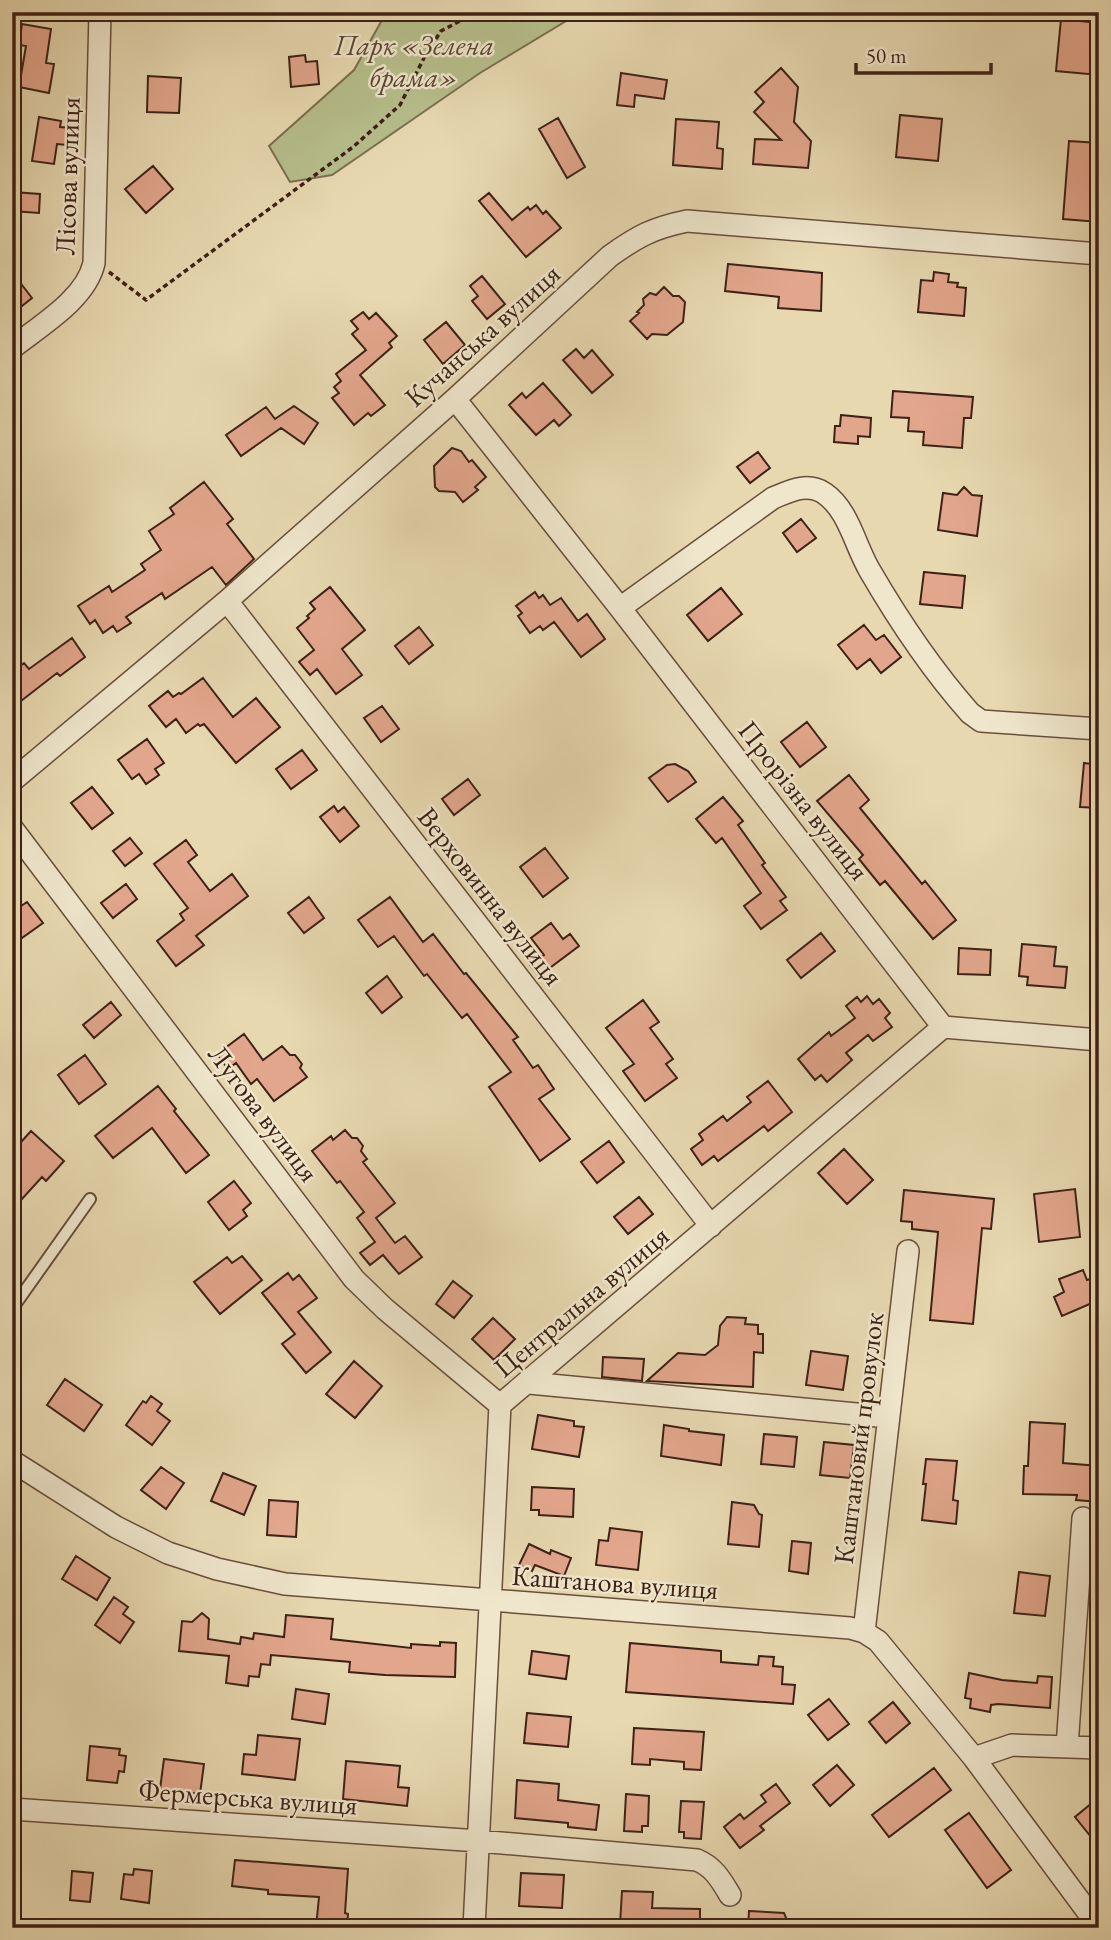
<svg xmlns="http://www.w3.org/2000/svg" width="1111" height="1940" font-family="'EB Garamond',serif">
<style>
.green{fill:#b6be8b;stroke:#7a7050;stroke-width:2}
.building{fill:#e2a68c;stroke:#3e2115;stroke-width:2}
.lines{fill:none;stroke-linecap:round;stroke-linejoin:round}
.service-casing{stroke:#684f3c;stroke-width:14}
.minor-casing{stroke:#684f3c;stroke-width:24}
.path{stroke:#3e2115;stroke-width:3.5;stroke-dasharray:5 3.5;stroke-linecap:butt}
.service{stroke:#efe6cc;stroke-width:10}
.minor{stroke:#efe6cc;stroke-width:21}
.labels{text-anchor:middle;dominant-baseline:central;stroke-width:5;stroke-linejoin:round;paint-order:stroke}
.park-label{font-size:28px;font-style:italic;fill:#5c4832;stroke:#efe6cc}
.street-label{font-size:28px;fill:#3e2115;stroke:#efe6cc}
</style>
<rect width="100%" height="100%" fill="#e7d8b0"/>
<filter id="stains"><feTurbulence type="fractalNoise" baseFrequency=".00286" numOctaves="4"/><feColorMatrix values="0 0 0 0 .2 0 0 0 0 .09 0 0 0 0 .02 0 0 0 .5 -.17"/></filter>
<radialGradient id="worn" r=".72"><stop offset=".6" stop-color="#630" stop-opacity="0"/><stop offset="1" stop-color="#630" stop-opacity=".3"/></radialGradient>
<path class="green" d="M382,12H581L480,73L332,175L290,182L269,146L354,70L382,20Z"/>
<path class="building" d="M1061,19L1099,23V75L1056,71Z
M22,24L51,29L46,63L54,64L49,93L19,87L26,46L19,45Z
M305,55L306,62L317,61L319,84L291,87L289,57Z
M781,68L798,87L794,122L811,141L808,168L753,164L755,139L781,140L754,112L764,102L755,92Z
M621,73L667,80L664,99L635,95L634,107L617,105Z
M148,76L181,78L179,113L147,112Z
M900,115L942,119L938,161L896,157Z
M39,117L61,121L60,127L70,128L67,145L57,144L54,164L32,161Z
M558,118L585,167L567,178L539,129Z
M676,119L719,122L717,148L723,149L722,169L673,165Z
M1069,141L1099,143V222L1063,219Z
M153,166L173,189L146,213L125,189Z
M12,192L40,194L39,213L12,211Z
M489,193L512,220L528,207L530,210L536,205L543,214L546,211L561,228L526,257L479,201Z
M728,264L822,273L821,311L778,308L779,297L725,291Z
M12,272L32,298L12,314Z
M934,272L949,274L948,282L958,283L957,287L966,288L964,316L918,312L921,280L933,281Z
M482,276L505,304L487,319L472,301L478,296L470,286Z
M664,287L673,296H679L685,302L683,322L667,335L652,334L647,339L630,321L639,313L637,312L644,305L643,299L650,293L656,295Z
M363,312L369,319L376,313L397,336L389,343L392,347L360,375L385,405L371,416L368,413L354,425L332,398L339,393L334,387L341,381L336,374L366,350L352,334L358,329L351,321Z
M446,322L465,345L443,364L424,340Z
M576,349L584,358L592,350L613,375L592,393L563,360Z
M543,383L571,415L559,426L554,420L536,435L509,405L522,393L526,398Z
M893,391L973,397L971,418H964L962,448L923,445L924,432L908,431L909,418L891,417Z
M294,406L318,423L304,444L281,428L241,456L226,435L266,407L275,419Z
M841,415L871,418L870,437L858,436V444L834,442L835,426H840Z
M452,448L461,451L469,462L472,460L486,477L475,487L478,490L463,502L455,492L439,491L435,487L434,466Z
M758,452L770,468L750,483L737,467Z
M204,482L233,519L227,524L254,559L226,585L212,567L165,599L162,593L126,617L131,623L117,632L113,626L103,633L95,620L90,624L78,606L109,586L112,592L145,570L141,564L161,550L149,531L174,514L170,508Z
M964,487L972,495L982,496L977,536L938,530L943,493L957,495Z
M801,519L816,538L797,552L783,533Z
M924,572L965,576L962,608L920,604Z
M330,587L365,630L342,649L362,675L336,694L317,669L310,675L299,662L314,650L297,628L309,618L307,616L315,609L310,603Z
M721,588L742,614L708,641L687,615Z
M535,592L539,598L543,595L550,605L561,598L578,621L587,614L605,639L581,657L554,622L543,630L540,626L530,633L518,616L522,613L516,606Z
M864,625L876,640L884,635L901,657L881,673L870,659L857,669L838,645Z
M419,627L433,645L409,664L395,646Z
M72,638L85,657L60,676L57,673L12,708V672L24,663L29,669Z
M203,678L233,717L256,698L280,727L236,763L204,724L200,726L198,724L186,733L176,719L166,727L149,706L168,691L173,697L179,693L181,694Z
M382,706L399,729L381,742L364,718Z
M807,722L826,747L800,767L781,742Z
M147,739L164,763L155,769L159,775L146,784L139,774L132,779L118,760Z
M302,750L317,770L291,789L276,769Z
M1084,763L1099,765V808L1080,807Z
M675,764L688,771L696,782L668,802L649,778L667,765Z
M849,775L869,800L860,808L922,884L925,881L956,920L933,939L885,881L880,885L859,859L863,855L817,801Z
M468,779L480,795L454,815L442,799Z
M92,787L113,813L92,829L71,803Z
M723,797L743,821L738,825L765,863L762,865L786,897L780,901L787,910L761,929L744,906L761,893L722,838L716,843L696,819Z
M334,806L338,812L344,807L359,826L340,842L320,817Z
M130,838L142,853L125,866L113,851Z
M186,840L197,855L188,862L210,891L232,874L248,896L196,936L204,945L176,966L157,941L184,920L180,914L188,908L154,864Z
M545,848L568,878L543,897L520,867Z
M126,884L137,899L113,918L101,903Z
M309,897L324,918L304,933L288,913Z
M390,897L423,942L433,934L464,974L466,973L518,1037L513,1040L533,1068L538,1065L554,1089L539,1099L570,1139L540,1161L489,1087L511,1072L467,1014L462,1018L427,974L424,976L394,936L378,947L358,920Z
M27,902L43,923L12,945V912Z
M551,923L563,939L570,934L579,946L539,976L530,965L544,955L531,938Z
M821,933L835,951L801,978L787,960Z
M1022,944L1056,947L1054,966L1067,967L1065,988L1027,985L1028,977L1019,976Z
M959,948L991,950L990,975L958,974Z
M387,976L402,997L382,1013L366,993Z
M867,996L873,1004L879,999L890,1013L885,1018L892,1027L873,1041L868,1035L846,1053L852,1060L827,1082L821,1075L815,1080L798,1059L829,1032L831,1036L855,1018L846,1006L857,997L861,1002Z
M643,1000L659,1022L650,1028L673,1059L666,1064L677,1078L645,1101L623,1071L634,1064L606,1028Z
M111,1002L121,1015L94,1038L83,1025Z
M244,1034L263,1060L282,1046L290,1055H295L302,1064L300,1068L307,1077L274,1101L257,1079L251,1084L236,1063L228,1069L217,1054Z
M85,1055L106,1084L79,1104L58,1075Z
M768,1081L792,1112L768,1131L764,1126L718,1161L714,1156L702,1165L691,1149L703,1140L699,1134L723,1116L727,1121L751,1102L747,1097Z
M158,1086L176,1109L174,1111L209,1155L186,1173L152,1128L113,1158L95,1136Z
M345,1130L352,1138H357L363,1146L361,1151L367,1159L363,1162L395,1203L376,1218L395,1243L405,1236L422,1257L399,1274L383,1255L370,1265L360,1253L375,1242L357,1218L364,1212L340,1181L337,1183L312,1151L331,1136L333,1140Z
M31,1131L64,1161L46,1181L42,1177L12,1210V1152Z
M609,1141L624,1162L597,1183L581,1162Z
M844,1149L873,1180L847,1204L818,1173Z
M234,1181L251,1203L243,1210L247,1216L229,1230L208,1202Z
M1075,1189L1080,1237L1039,1242L1034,1194Z
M904,1190L994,1199L991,1229L982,1228L973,1324L930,1320L938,1232L912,1229V1222L901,1221Z
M639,1197L653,1214L628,1234L614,1217Z
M242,1256L262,1280L220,1314L194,1282L227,1257L232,1263Z
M1083,1270L1087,1280L1093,1278L1099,1292V1300L1062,1316L1054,1297L1064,1292L1059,1279Z
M288,1273L293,1280L299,1275L317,1298L298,1312L331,1352L306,1373L282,1344L295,1334L262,1293Z
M453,1281L472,1296L454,1318L436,1304Z
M727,1317L746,1318L745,1324L758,1325V1334H763V1353L754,1352L753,1387L647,1381L678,1353L705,1355L718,1345L720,1326Z
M493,1318L515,1339L494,1360L472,1339Z
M811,1351L848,1356L843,1390L806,1385Z
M603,1357L644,1359L642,1381L602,1377Z
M354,1361L382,1386L355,1418L326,1394Z
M65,1379L102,1405L84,1431L47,1405Z
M151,1396L162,1404L157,1411L170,1421L152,1445L126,1425L143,1401L146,1403Z
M538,1415L574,1421V1426L584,1427L579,1457L532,1449Z
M1030,1422L1065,1424L1063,1463L1099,1466V1502L1076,1500L1077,1495L1023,1494L1024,1466H1028Z
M664,1425L689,1429V1431L724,1435L721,1465L661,1456Z
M764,1434L797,1437L794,1467L761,1464Z
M824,1442L854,1445L850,1478L820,1475Z
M926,1459L957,1461L953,1500L958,1501L956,1524L922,1520L926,1484H923Z
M161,1467L184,1483L166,1509L141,1490Z
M223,1473L256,1486L244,1515L211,1501Z
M532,1487L574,1489L573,1517L539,1515V1510H531Z
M269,1500L298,1502L296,1537L267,1535Z
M732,1502L754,1505L759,1514L762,1515L759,1547L728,1544Z
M610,1528L642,1532L638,1570L596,1565L599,1540L608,1541Z
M792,1541L811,1543L808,1574L789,1571Z
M529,1544L550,1554L551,1550L571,1558L564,1576L535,1565L532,1571L519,1565Z
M76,1556L110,1578L97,1600L62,1579Z
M1019,1572L1050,1576L1045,1616L1014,1613Z
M114,1597L128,1607L123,1614L134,1622L120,1643L95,1625Z
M202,1613L209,1619L208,1639L240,1644L241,1637L253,1639L254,1633L284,1637L286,1615L333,1619L331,1639L411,1648V1644L440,1646V1642L456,1643L455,1677L385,1675L349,1672L350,1662L271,1655L270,1665L261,1664L259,1677L249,1676L248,1686L226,1683L229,1656L179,1651L182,1621L192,1622Z
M630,1643L721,1651V1662L758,1665L759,1656L774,1657L773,1666L783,1667L782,1684L795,1685L793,1704L626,1692Z
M532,1651L569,1656L566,1679L529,1674Z
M969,1673L1002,1680L1037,1683L1038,1676L1052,1677L1050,1708L998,1704L991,1705L990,1712L970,1708L971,1699L965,1698Z
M296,1689L329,1694L325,1724L292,1719Z
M829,1699L849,1724L828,1740L808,1715Z
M893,1702L910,1723L886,1743L869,1722Z
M527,1713L571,1717L568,1747L524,1743Z
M634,1728L704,1732L701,1770L684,1769V1762L650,1759V1765L632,1764Z
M258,1735L300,1739L295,1780L242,1774L244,1754L256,1755Z
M90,1746L120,1749L119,1755L126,1756L124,1772L119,1771L117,1783L87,1780Z
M164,1759L204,1764L200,1794L160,1789Z
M346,1761L400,1766L398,1787L409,1788L407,1806L343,1799Z
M837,1765L854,1785L830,1806L813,1785Z
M934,1768L951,1790L889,1837L872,1815Z
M517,1780L559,1784L558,1800L599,1805L596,1830L568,1827V1823L515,1818Z
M776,1784L790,1803L760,1826L764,1830L740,1848L724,1827L740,1814L744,1819L766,1802L761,1795Z
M626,1794L649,1796L648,1826H642V1832L624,1831Z
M681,1801L704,1802L701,1839L684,1838V1832H679Z
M1092,1803L1099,1811V1847L1075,1817Z
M969,1813L1011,1870L987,1888L945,1830Z
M235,1860L348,1869L345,1913L348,1914L347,1928H316L319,1897L268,1894V1890L232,1886Z
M134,1869L152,1871L149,1903L121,1899L124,1874L133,1875Z
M72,1871L93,1873L90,1902L70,1900Z
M521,1873L564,1875L562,1908L519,1906Z
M622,1891L653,1892L652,1908L700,1909V1928L620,1925Z
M749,1911L784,1913L790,1928H748Z"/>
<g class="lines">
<defs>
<path id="service" d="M12,1309L90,1199"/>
<path id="minor" d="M12,348C41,325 86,299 94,263L100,12
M455,399L620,608L943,1027
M227,601L711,1226
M620,608L773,498C790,491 807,482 824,493C849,510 855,546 870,571C899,621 932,670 970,713L981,721L1099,729
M12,781L227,601L455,399L610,256C638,236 653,228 687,221L1099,254
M12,828L354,1279L385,1309L500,1405
M529,1383L888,1417
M12,1461L116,1527L168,1553L217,1569L285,1584L850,1628L864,1632L878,1641L974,1758L1099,1927
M864,1632L908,1251
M1067,1747L1083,1518
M974,1758L1012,1745L1099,1748
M12,1809L479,1841L697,1860C714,1867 721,1880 730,1895
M474,1928L500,1405L943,1027L1099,1040"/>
</defs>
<use href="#service" class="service-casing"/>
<use href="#minor" class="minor-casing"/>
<path class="path" d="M109,272L146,300L353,147L400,105L425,56L441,31L477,12"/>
<use href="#service" class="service"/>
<use href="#minor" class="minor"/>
</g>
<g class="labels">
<g class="park-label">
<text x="414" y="45">Парк «Зелена<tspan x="414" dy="32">брама»</tspan></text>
</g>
<g class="street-label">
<text transform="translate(67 176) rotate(-88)">Лісова вулиця</text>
<text transform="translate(482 335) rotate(-42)">Кучанська вулиця</text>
<text transform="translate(804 800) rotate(52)">Прорізна вулиця</text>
<text transform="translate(491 896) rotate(52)">Верховинна вулиця</text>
<text transform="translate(264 1113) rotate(53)">Лугова вулиця</text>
<text transform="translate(581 1301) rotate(-40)">Центральна вулиця</text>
<text transform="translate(858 1438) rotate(-83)">Каштановий провулок</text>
<text transform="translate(615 1582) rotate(4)">Каштанова вулиця</text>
<text transform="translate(248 1797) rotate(4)">Фермерська вулиця</text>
</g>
</g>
<rect width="1111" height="1940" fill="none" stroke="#e7d8b0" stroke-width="42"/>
<rect x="14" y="14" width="1083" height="1912" fill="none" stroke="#3e2115" stroke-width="3.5"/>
<rect x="21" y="21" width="1069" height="1898" fill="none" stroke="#3e2115" stroke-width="2"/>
<path d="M856 63v10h135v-10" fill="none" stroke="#3e2115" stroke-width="3.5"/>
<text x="866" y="63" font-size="21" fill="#3e2115" stroke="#efe6cc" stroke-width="5" paint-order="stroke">50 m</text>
<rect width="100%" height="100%" filter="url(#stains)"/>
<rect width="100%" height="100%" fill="url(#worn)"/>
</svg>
